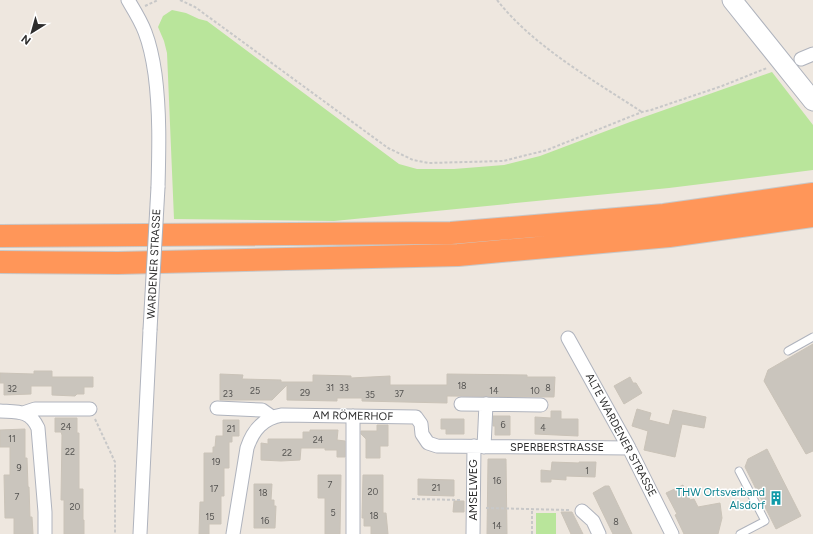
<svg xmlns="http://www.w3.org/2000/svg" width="813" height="534" font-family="Figtree,sans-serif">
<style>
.green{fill:#b9e59b}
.building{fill:#cac5bd;stroke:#cac3b8}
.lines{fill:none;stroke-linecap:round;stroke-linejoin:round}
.lane-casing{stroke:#afb3bd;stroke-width:9}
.street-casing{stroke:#afb3bd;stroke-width:15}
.secondary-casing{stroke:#afb3bd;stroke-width:21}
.highway-casing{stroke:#c8c8c8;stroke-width:24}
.path{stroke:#c8c8c8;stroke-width:2;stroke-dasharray:3 2;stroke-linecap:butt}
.lane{stroke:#fff;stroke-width:7}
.street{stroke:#fff;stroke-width:13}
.secondary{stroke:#fff;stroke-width:19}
.highway{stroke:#ff9659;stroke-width:22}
.street-bridge-casing{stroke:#afb3bd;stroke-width:15;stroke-linecap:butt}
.street-bridge{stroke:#fff;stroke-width:13}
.labels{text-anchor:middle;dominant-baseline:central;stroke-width:3;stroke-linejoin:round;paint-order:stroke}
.number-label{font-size:9px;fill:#545351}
.street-label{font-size:11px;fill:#2d2d2d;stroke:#fff}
.culture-label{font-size:11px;fill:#0d838f;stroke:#fff;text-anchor:end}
</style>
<rect width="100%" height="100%" fill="#eee7df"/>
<path class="green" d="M172,10L186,13L199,19L207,21L399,164L417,169H454L504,165L540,156L630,122L772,72L813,125V170L669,188L334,221L174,219L167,53L164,41L158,27L163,16Z
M536,513H556V534H536Z"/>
<path class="building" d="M813,344V451L806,454L764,381L768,370Z
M34,371H52V377H93V387H84V394H77L75,396L52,395V386H31V394L4,395V383H0V373L34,374Z
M220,374L243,375L242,379L281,380V382H313V375L351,376V378L390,376V385H447V374L527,375V377H555L554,397L447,396V403L362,401V398H337V401L287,400V385L272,400H220Z
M630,377L633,383H636L642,393L624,404L614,386Z
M637,409L651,413L649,420L669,425L673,410L706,417L704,428L682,424L675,457L644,450L648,431L632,426Z
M551,411H561V419H578V436L535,434V417L551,418Z
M493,416H510V435H495V426H493Z
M55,418H77V433H79V489H83V520H84V534H64V500H61L62,435L61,432H55Z
M441,419H464V434H446V429H441Z
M223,420H239V436H232V442H229V468H224V496H221V524H209V534H199L200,502H204V453H213V447H215L216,436H223Z
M377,425H388V446H380V458H366V439L361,434V431H377Z
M25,429V458H27L28,487H29L30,517H32L33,534H14V518H5L4,475H10V447H0V430Z
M310,430H338L337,440L345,441V457H337V450H325V448H301L300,460L281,461L261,460V443L268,444V439H303V432H310Z
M767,449L801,516L776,529L745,467L748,459Z
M488,459H506L507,534H487Z
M552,462L579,463V462H596L595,477L566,476V480L551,479V482H541V470L551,471Z
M318,475H341L340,534H325V498H318Z
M363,475H383V513H386L388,534H371V526H364V518H362Z
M418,479L454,480V496L418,495Z
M254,484H272L271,500H274V506H276L275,528H254Z
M683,485L690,500L694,499L698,507L720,503L722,518L718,534H684L675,515L677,514L666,493Z
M605,486H609L632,534H613L593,493Z
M454,501H464V512H453Z
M561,512H572L583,534H571Z"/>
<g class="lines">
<defs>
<path id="lane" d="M788,351L813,337
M739,471L765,521L740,534"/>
<path id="street" d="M128,0C134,10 141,21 145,32C150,45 153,60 155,74C160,112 159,149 158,187
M801,59L813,54
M568,338L629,448L672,534
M461,404L541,405
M217,408L262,410L272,417
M0,411C18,412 30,410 38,428L45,512V534
M23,413L35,409H90
M484,447L486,404
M582,511L593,521L599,534
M140,534L150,330
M233,534L247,448C253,430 263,418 282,415L416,417L421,424L422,434L428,443L437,446L629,448
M353,534V416
M473,534L474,446"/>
<path id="secondary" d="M732,0L813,101"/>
<path id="highway" d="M0,236L451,233L664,215L813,194
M0,262L118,263L458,255L669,236L813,216"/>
</defs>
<use href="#lane" class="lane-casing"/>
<use href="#street" class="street-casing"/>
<use href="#secondary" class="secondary-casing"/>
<use href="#highway" class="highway-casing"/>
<path class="path" d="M180,0L195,7L388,148L413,160L429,163L503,161L547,150L642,112L651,110L722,86L767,68
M497,0C533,46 593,80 642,112
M145,6L158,0
M95,419L115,462V534
M412,499L461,500
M486,508L569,510
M532,534V509"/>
<use href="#lane" class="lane"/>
<use href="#street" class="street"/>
<use href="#secondary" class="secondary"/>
<use href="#highway" class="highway"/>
<defs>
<path id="street-bridge" d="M150,330L158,187"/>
</defs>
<use href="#street-bridge" class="street-bridge-casing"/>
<use href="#street-bridge" class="street-bridge"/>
</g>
<defs>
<symbol id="building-bare" viewBox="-9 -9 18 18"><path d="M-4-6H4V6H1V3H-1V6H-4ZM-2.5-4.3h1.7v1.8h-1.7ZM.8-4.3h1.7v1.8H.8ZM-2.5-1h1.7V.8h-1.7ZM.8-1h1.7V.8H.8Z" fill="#0f9aa8" stroke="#fff" stroke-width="2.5" paint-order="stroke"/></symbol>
</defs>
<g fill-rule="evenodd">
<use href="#building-bare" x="766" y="488" width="20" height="20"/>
</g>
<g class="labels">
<g class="number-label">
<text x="462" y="385">18</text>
<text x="330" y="387">31</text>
<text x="344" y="387">33</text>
<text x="548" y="387">8</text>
<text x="12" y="388">32</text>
<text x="255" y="390">25</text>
<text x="494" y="390">14</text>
<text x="535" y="390">10</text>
<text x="305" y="392">29</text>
<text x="228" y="393">23</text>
<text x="399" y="393">37</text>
<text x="370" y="394">35</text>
<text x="503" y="424">6</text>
<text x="66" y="426">24</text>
<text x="543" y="427">4</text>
<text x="231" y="428">21</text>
<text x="12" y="438">11</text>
<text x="318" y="439">24</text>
<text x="70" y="451">22</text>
<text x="287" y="452">22</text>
<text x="216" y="461">19</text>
<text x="19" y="467">9</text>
<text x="587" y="470">1</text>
<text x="497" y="480">16</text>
<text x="330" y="484">7</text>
<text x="436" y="487">21</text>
<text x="214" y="488">17</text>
<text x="373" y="491">20</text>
<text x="263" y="492">18</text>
<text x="17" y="496">7</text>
<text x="75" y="506">20</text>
<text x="333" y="512">5</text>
<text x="374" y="515">18</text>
<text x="210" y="516">15</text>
<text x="265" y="520">16</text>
<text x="616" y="521">8</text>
<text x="497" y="525">14</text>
</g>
<g class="street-label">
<text transform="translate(154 264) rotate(-87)">WARDENER STRASSE</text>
<text transform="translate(353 416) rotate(1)">AM RÖMERHOF</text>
<text transform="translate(621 435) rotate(62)">ALTE WARDENER STRASSE</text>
<text x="557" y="447">SPERBERSTRASSE</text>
<text transform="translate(473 490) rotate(-90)">AMSELWEG</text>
</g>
<g class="culture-label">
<text x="765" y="492">THW Ortsverband<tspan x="765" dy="13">Alsdorf</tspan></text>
</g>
</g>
<g transform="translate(32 32) rotate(217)" stroke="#ffffff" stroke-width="3" paint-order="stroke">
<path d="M0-3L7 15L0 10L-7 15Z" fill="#2d2d2d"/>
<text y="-6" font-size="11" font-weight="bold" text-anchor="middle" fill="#2d2d2d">N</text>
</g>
</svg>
